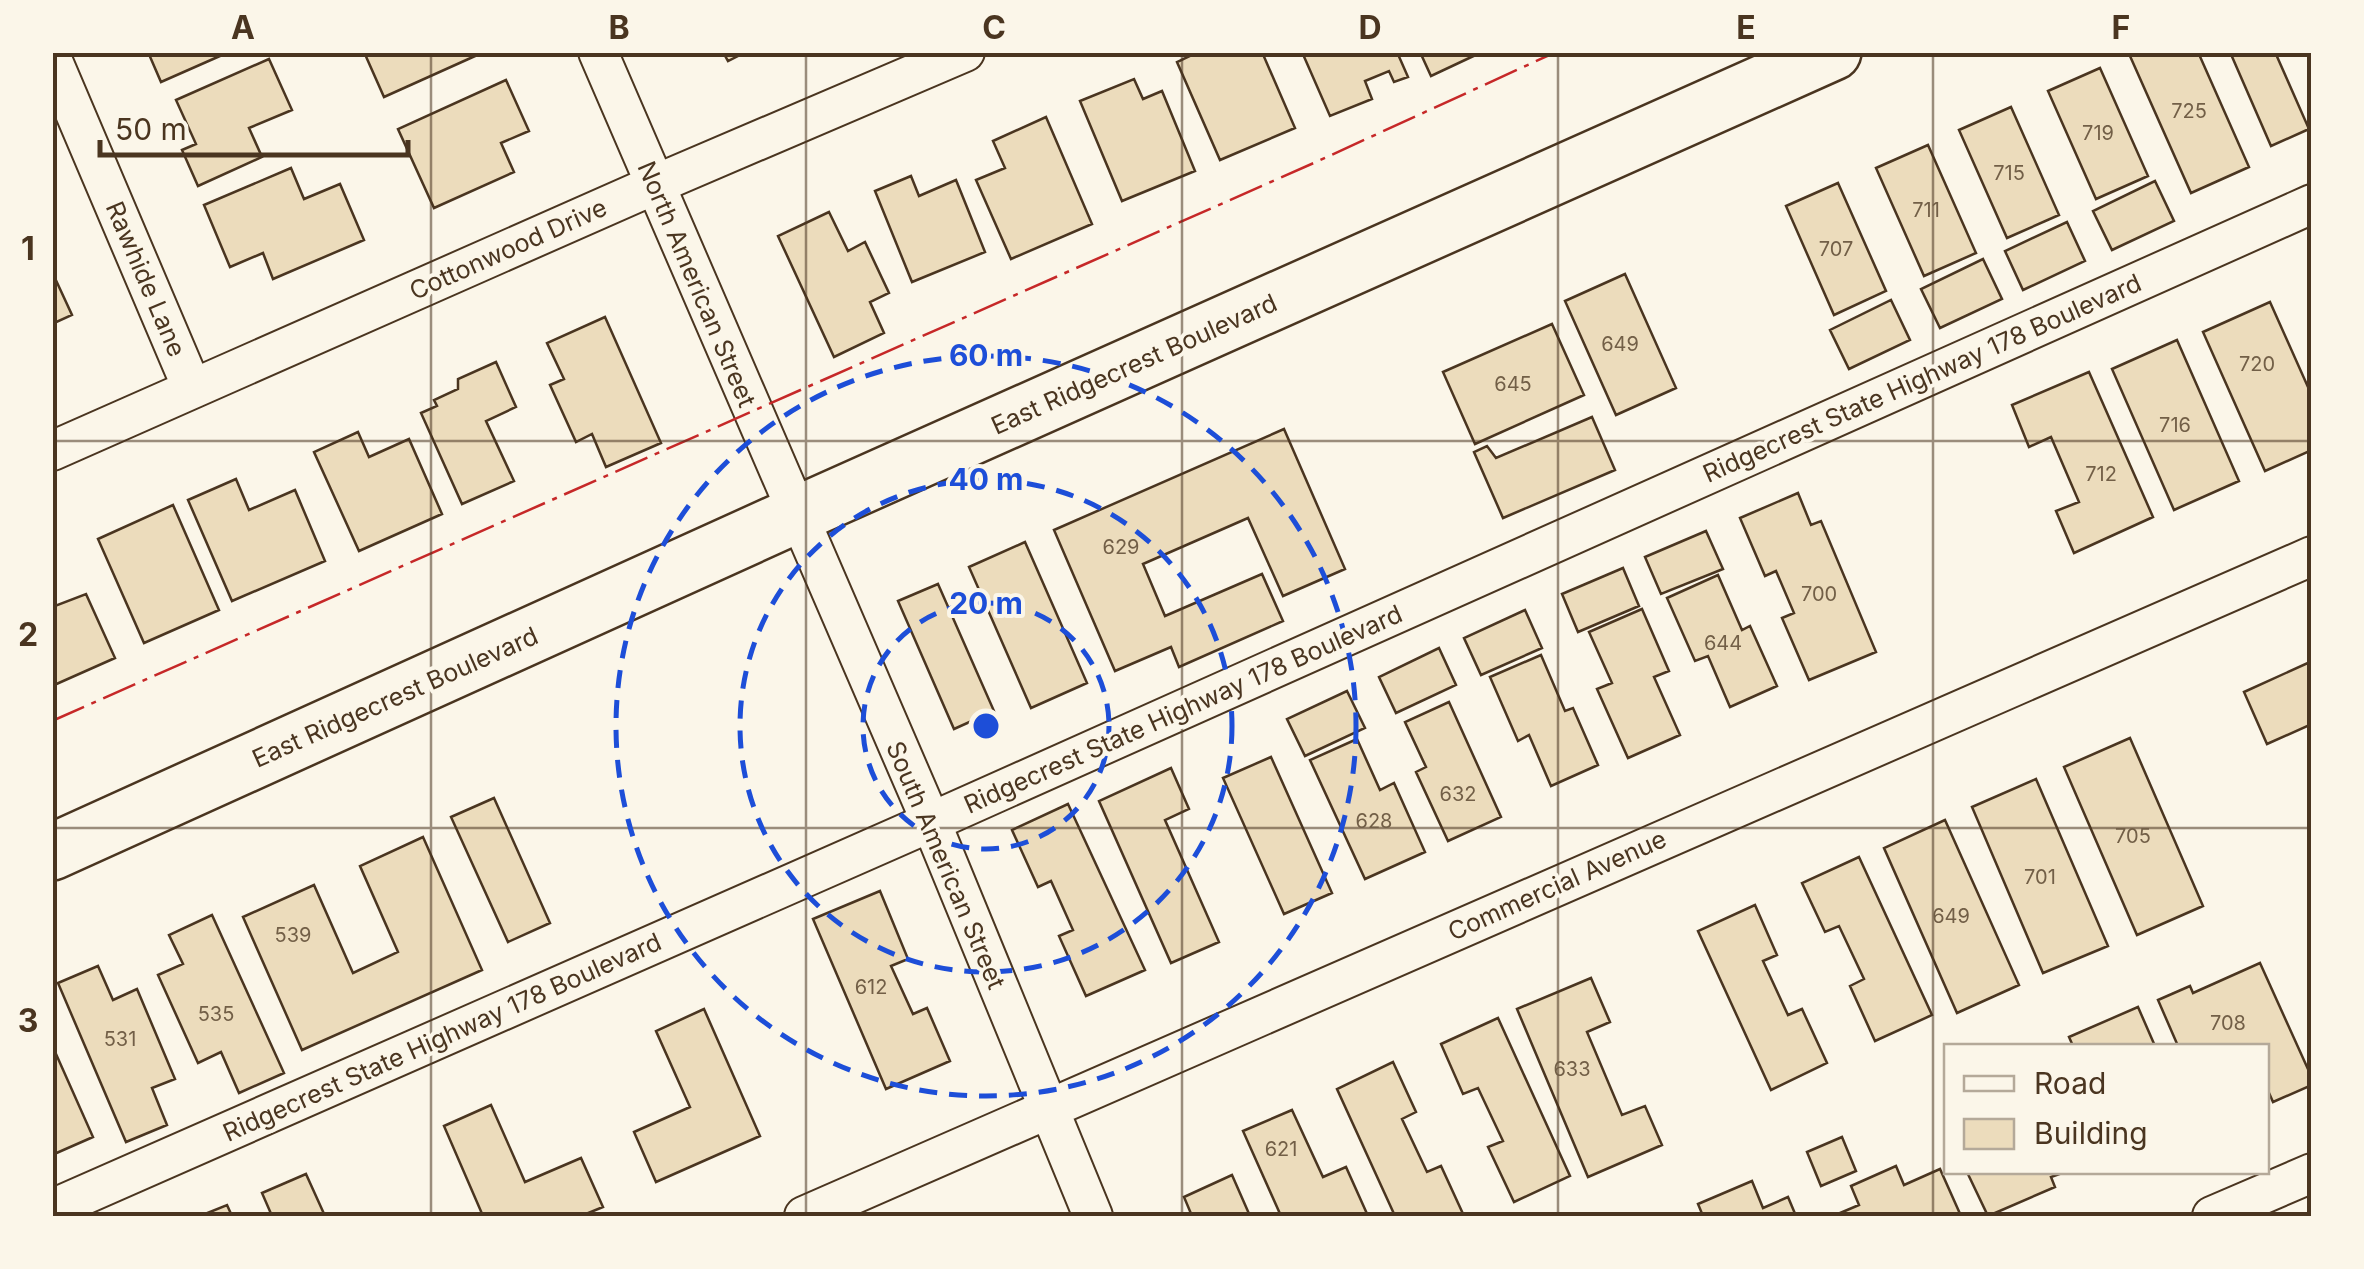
<svg xmlns="http://www.w3.org/2000/svg" width="2364" height="1269" font-family="Inter,sans-serif">
<style>
.building{fill:#ecdcbc;stroke:#4a3520;stroke-width:2.5}
.lines{fill:none;stroke-linecap:round;stroke-linejoin:round}
.street-casing{stroke:#4a3520;stroke-width:42}
.primary-casing{stroke:#4a3520;stroke-width:60}
.street{stroke:#fbf6e9;stroke-width:38}
.primary{stroke:#fbf6e9;stroke-width:55}
.power{stroke:#c62828;stroke-width:2.5;stroke-dasharray:35 8 5 8;stroke-linecap:butt}
.grid{fill:none;stroke:#4a3520;stroke-width:2.5;stroke-opacity:0.55}
.ring{fill:none;stroke:#1d4ed8;stroke-width:5;stroke-dasharray:18 12}
.labels{text-anchor:middle;dominant-baseline:central;stroke-width:8;stroke-linejoin:round;paint-order:stroke}
.number-label{font-size:20px;fill:#725f47}
.street-label{font-size:25px;fill:#4a3520;stroke:#fbf6e9}
.centre{fill:#1d4ed8;stroke:#fbf6e9;stroke-width:5}
.ring-label{font-size:30px;text-anchor:middle;font-weight:bold;fill:#1d4ed8;stroke:#fbf6e9;stroke-width:8;stroke-linejoin:round;paint-order:stroke}
.neatline{fill:none;stroke:#4a3520;stroke-width:4}
.grid-label{font-size:32px;text-anchor:middle;font-weight:bold;fill:#4a3520}
</style>
<rect width="100%" height="100%" fill="#fbf6e9"/>
<path class="building" d="M148,52H229L161,82Z
M364,52H484L384,97Z
M723,52H746L728,61Z
M1198,52H1262L1295,128L1220,160L1177,62Z
M1302,52H1397L1408,77L1394,82L1389,71L1365,81L1372,99L1330,116Z
M1420,52H1482L1431,76Z
M2137,52H2198L2249,167L2191,193L2130,56Z
M2230,52H2275L2309,129L2271,146Z
M269,59L292,110L249,128L262,157L198,186L182,150L196,144L176,100Z
M2100,68L2148,176L2096,199L2048,91Z
M1134,79L1143,99L1162,91L1195,171L1122,201L1080,101Z
M506,80L529,131L501,143L514,172L434,208L398,129Z
M2011,107L2059,215L2007,238L1959,130Z
M1046,117L1092,224L1011,259L976,180L1005,168L993,141Z
M1928,145L1976,253L1924,276L1876,168Z
M291,168L304,199L340,184L364,240L273,279L263,253L230,267L204,205Z
M911,176L919,196L956,180L985,252L912,282L875,191Z
M2155,181L2174,221L2112,250L2093,211Z
M1838,183L1886,291L1834,315L1786,206Z
M829,212L848,251L865,242L889,293L870,302L884,333L834,357L778,236Z
M2067,222L2085,261L2023,290L2005,251Z
M1983,259L2002,299L1940,328L1921,289Z
M1625,274L1676,388L1616,415L1565,301Z
M54,276L72,315L52,324V277Z
M1891,300L1910,340L1849,369L1830,330Z
M2270,302L2312,396V450L2265,471L2203,332Z
M605,317L661,443L606,467L592,434L576,442L550,385L564,379L547,343Z
M1552,324L1584,395L1475,444L1443,372Z
M2177,340L2239,481L2174,510L2112,369Z
M496,362L516,407L486,421L514,481L462,504L421,413L437,406L434,400L458,389V379Z
M2089,372L2153,517L2074,553L2056,511L2079,502L2051,437L2029,447L2012,405Z
M1592,417L1615,470L1503,518L1474,452L1487,446L1496,458Z
M1284,429L1345,569L1283,596L1248,518L1143,564L1165,616L1262,574L1283,621L1179,667L1171,647L1115,671L1054,530Z
M358,432L369,457L409,439L442,514L359,551L314,452Z
M236,479L249,510L295,490L325,561L232,601L188,500Z
M1798,493L1811,525L1821,521L1876,652L1809,680L1782,618L1794,613L1776,571L1765,576L1740,518Z
M173,505L219,610L144,643L98,539Z
M1706,531L1723,569L1661,594L1645,557Z
M1025,542L1087,683L1031,708L969,567Z
M1623,568L1639,606L1578,632L1562,594Z
M1718,575L1742,630L1750,626L1777,686L1730,707L1708,656L1695,661L1667,598Z
M938,584L994,711L954,729L898,601Z
M86,594L115,658L52,686V607Z
M1642,609L1669,671L1654,677L1680,735L1628,758L1597,689L1612,683L1589,632Z
M1525,610L1542,648L1481,675L1464,638Z
M1439,648L1456,685L1396,713L1379,677Z
M1541,655L1565,711L1573,708L1598,765L1551,786L1529,735L1518,741L1490,677Z
M2310,662L2312,724L2267,744L2244,692Z
M1347,691L1365,728L1305,756L1287,719Z
M1449,702L1501,817L1448,841L1416,772L1426,767L1405,722Z
M2130,738L2203,906L2137,935L2064,767Z
M1357,739L1380,790L1394,783L1425,852L1365,879L1310,760Z
M1271,757L1332,893L1284,914L1223,778Z
M1171,768L1189,809L1165,820L1219,942L1171,963L1099,801Z
M2036,779L2108,946L2043,973L1972,807Z
M494,798L550,923L508,942L451,817Z
M1068,804L1145,970L1086,996L1059,936L1073,930L1051,881L1038,887L1012,830Z
M1945,820L2019,985L1957,1013L1884,848Z
M423,837L482,970L302,1050L243,917L314,885L353,973L398,952L360,866Z
M1859,857L1932,1015L1875,1041L1850,986L1864,979L1839,926L1825,932L1802,883Z
M880,891L908,959L891,966L913,1014L927,1008L950,1061L886,1089L813,919Z
M1755,905L1777,955L1763,961L1788,1015L1802,1009L1827,1063L1771,1090L1698,931Z
M212,915L284,1073L239,1093L221,1052L198,1063L158,975L183,964L169,935Z
M2260,963L2312,1078V1085L2273,1102L2266,1086V1046H2178L2158,1000L2190,986L2193,993Z
M98,966L113,1000L137,989L175,1079L152,1088L167,1125L126,1142L58,983Z
M1591,978L1610,1022L1587,1032L1622,1115L1645,1106L1662,1145L1588,1177L1517,1009Z
M2138,1007L2155,1046H2073L2069,1037Z
M704,1009L760,1136L656,1182L634,1132L690,1107L656,1031Z
M1498,1018L1570,1176L1514,1202L1488,1147L1503,1141L1478,1088L1463,1094L1441,1044Z
M52,1045L93,1137L52,1155Z
M1393,1062L1416,1112L1402,1119L1427,1172L1441,1166L1464,1216H1395L1337,1089Z
M491,1105L525,1182L581,1158L603,1207L581,1216H483L444,1126Z
M1292,1110L1323,1177L1346,1167L1368,1216H1281L1243,1131Z
M1842,1137L1856,1171L1821,1186L1807,1152Z
M1896,1166L1904,1185L1940,1169L1961,1216H1833L1859,1205L1851,1186Z
M1967,1172H2065L2051,1177L2055,1187L1988,1216Z
M306,1174L325,1216H272L262,1193Z
M1232,1175L1250,1216H1192L1184,1197Z
M1752,1181L1763,1208L1788,1197L1796,1216H1703L1698,1204Z
M227,1205L232,1216H200Z"/>
<g class="lines">
<defs>
<path id="street" d="M598,52L931,822L1093,1216
M52,59L192,388
M52,451L654,185L965,52
M52,1209L931,822L2312,204
M804,1216L2312,556
M2212,1216L2312,1173"/>
<path id="primary" d="M52,852L796,515L1833,52"/>
</defs>
<use href="#street" class="street-casing"/>
<use href="#primary" class="primary-casing"/>
<use href="#street" class="street"/>
<use href="#primary" class="primary"/>
<path class="power" d="M52,721L1316,162L1556,52"/>
</g>
<path class="grid" d="M431,52V1216M806,52V1216M1182,52V1216M1558,52V1216M1933,52V1216M52,441H2312M52,828H2312"/>
<g class="ring">
<circle cx="986" cy="726" r="123"/>
<circle cx="986" cy="726" r="246"/>
<circle cx="986" cy="726" r="370"/>
</g>
<g class="labels">
<g class="number-label">
<text x="2189" y="111">725</text>
<text x="2098" y="133">719</text>
<text x="2009" y="173">715</text>
<text x="1926" y="210">711</text>
<text x="1836" y="249">707</text>
<text x="1620" y="344">649</text>
<text x="2257" y="364">720</text>
<text x="1513" y="384">645</text>
<text x="2175" y="425">716</text>
<text x="2101" y="474">712</text>
<text x="1121" y="547">629</text>
<text x="1819" y="594">700</text>
<text x="1723" y="643">644</text>
<text x="1458" y="794">632</text>
<text x="1374" y="821">628</text>
<text x="2133" y="836">705</text>
<text x="2040" y="877">701</text>
<text x="1951" y="916">649</text>
<text x="293" y="935">539</text>
<text x="871" y="987">612</text>
<text x="216" y="1014">535</text>
<text x="2228" y="1023">708</text>
<text x="120" y="1039">531</text>
<text x="1572" y="1069">633</text>
<text x="1281" y="1149">621</text>
</g>
<g class="street-label">
<text transform="translate(508 249) rotate(-24)">Cottonwood Drive</text>
<text transform="translate(146 279) rotate(67)">Rawhide Lane</text>
<text transform="translate(697 284) rotate(67)">North American Street</text>
<text transform="translate(1134 364) rotate(-24)">East Ridgecrest Boulevard</text>
<text transform="translate(1922 378) rotate(-24)">Ridgecrest State Highway 178 Boulevard</text>
<text transform="translate(395 697) rotate(-24)">East Ridgecrest Boulevard</text>
<text transform="translate(1183 709) rotate(-24)">Ridgecrest State Highway 178 Boulevard</text>
<text transform="translate(946 865) rotate(67)">South American Street</text>
<text transform="translate(1557 885) rotate(-24)">Commercial Avenue</text>
<text transform="translate(442 1037) rotate(-24)">Ridgecrest State Highway 178 Boulevard</text>
</g>
</g>
<circle cx="986" cy="726" r="15" class="centre"/>
<g class="ring-label">
<text x="986" y="366">60 m</text>
<text x="986" y="490">40 m</text>
<text x="986" y="614">20 m</text>
</g>
<rect width="2364" height="1269" fill="none" stroke="#fbf6e9" stroke-width="110"/>
<rect x="1944" y="1044" width="325" height="130" fill="#fbf6e9" stroke="#b4a999" stroke-width="2.5"/>
<rect x="1964" y="1076" width="50" height="15" fill="#fbf6e9" stroke="#b4a999" stroke-width="2.5"/>
<text x="2034" y="1094" font-size="30" fill="#4a3520">Road</text>
<rect x="1964" y="1119" width="50" height="30" fill="#ecdcbc" stroke="#b4a999" stroke-width="2.5"/>
<text x="2034" y="1144" font-size="30" fill="#4a3520">Building</text>
<path d="M100 140v15h308v-15" fill="none" stroke="#4a3520" stroke-width="5"/>
<text x="115" y="140" font-size="30" fill="#4a3520" stroke="#fbf6e9" stroke-width="8" paint-order="stroke">50 m</text>
<rect x="55" y="55" width="2254" height="1159" class="neatline"/>
<g class="grid-label">
<text x="243" y="39">A</text>
<text x="619" y="39">B</text>
<text x="994" y="39">C</text>
<text x="1370" y="39">D</text>
<text x="1746" y="39">E</text>
<text x="2121" y="39">F</text>
<text x="28" y="260">1</text>
<text x="28" y="646">2</text>
<text x="28" y="1032">3</text>
</g>
</svg>
